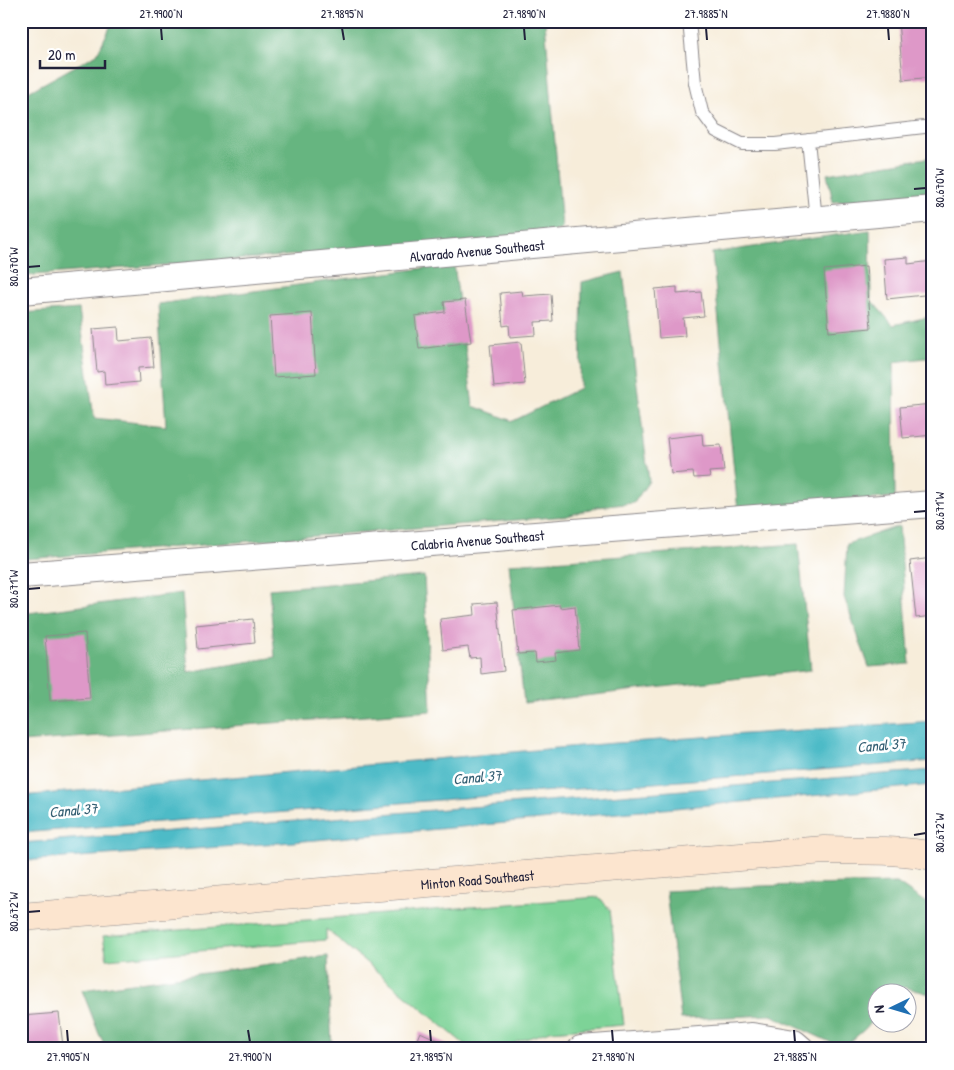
<svg xmlns="http://www.w3.org/2000/svg" width="954" height="1070" font-family="'Patrick Hand',sans-serif">
<style>
.green{fill:#7dd397;stroke:#507a69}
.forest{fill:#66b580;stroke:#446c5e}
.water{fill:#4ebbc7;stroke:#386e81}
.building{fill:#de98c8}
.lines{fill:none;stroke-linecap:round;stroke-linejoin:round}
.lane-casing{stroke:#8c888a;stroke-width:14}
.street-casing{stroke:#8c888a;stroke-width:28}
.secondary-casing{stroke:#8c888a;stroke-width:29}
.lane{stroke:#fff;stroke-width:12}
.street{stroke:#fff;stroke-width:26}
.secondary{stroke:#fce5cf;stroke-width:28}
.ticks{fill:none;stroke:#22223b;stroke-width:2}
.labels{text-anchor:middle;dominant-baseline:central;stroke-width:5;stroke-linejoin:round;paint-order:stroke}
.street-label{font-size:14px;fill:#22223b;stroke:#fff}
.water-label{font-size:15px;font-style:italic;fill:#345f73;stroke:#fff}
.neatline{fill:none;stroke:#22223b;stroke-width:2}
.ticks-label{font-size:12px;text-anchor:middle;fill:#22223b}
</style>
<rect width="100%" height="100%" fill="#fff"/>
<filter id="ink" filterUnits="userSpaceOnUse"><feTurbulence type="fractalNoise" baseFrequency=".02" numOctaves="2"/><feDisplacementMap in="SourceGraphic" scale="10" xChannelSelector="R" yChannelSelector="G"/><feConvolveMatrix kernelMatrix="1 2 1 2 8 2 1 2 1" color-interpolation-filters="sRGB"/></filter>
<filter id="wash" filterUnits="userSpaceOnUse"><feTurbulence type="fractalNoise" baseFrequency=".0096" numOctaves="4" result="noise"/><feDisplacementMap in="SourceGraphic" scale="20" xChannelSelector="R" yChannelSelector="G"/><feGaussianBlur stdDeviation="1.12" result="paint"/><feColorMatrix in="noise" values="0 0 0 0 0 0 0 0 0 0 0 0 0 0 0 0 0 1.4 0 .05"/><feComposite in="paint" operator="in"/></filter>
<g filter="url(#wash)">
<rect width="100%" height="100%" fill="#f7edda"/>
<path class="green" d="M599,897L610,910L624,1025L550,1031L516,1042L508,1049H470L326,929V940L107,959L103,936Z"/>
<path class="forest" d="M113,21H545L562,228L545,236L21,276V96L97,54Z
M933,157V193L833,202L827,174Z
M870,230L871,300L893,325L933,316V357L894,362L895,497L738,511L712,253Z
M454,264L473,406L513,421L580,388L582,282L623,272L649,481L634,503L597,507L567,516L26,559L21,481V313L79,309L94,418L166,426L158,304Z
M899,526L910,664L869,667L844,597L847,544Z
M798,544L811,670L524,703L509,564Z
M424,576L431,711L21,742V703L25,701L21,640V614L182,593L188,672L275,657L269,589Z
M897,883L929,905L933,906V995L904,987L898,992H876V1016L865,1029L843,1048L771,1015L681,1019L666,891L761,886Z
M328,956L332,1049H107L99,1034L82,990Z"/>
<path class="water" d="M933,721V761L21,833V796L602,744Z
M933,770V785L293,842L21,861V843Z"/>
<g id="blocks">
<path class="building" d="M898,21H933V77L903,80Z
M908,257V264L933,261V294L887,299L884,259Z
M866,266L871,328L829,332L824,270Z
M677,287V294L701,292L704,316L683,318L685,336L659,338L655,289Z
M522,291L523,296L551,294L553,321L535,322L536,335L510,337L509,325L503,326L500,293Z
M465,300L471,342L419,349L415,316L445,312L444,302Z
M312,313L316,374L274,377L270,316Z
M118,327L119,341L151,338L154,367L138,368L139,382L105,385L104,371L97,372L93,329Z
M521,342L525,384L494,387L490,345Z
M933,404V435L903,438L900,407Z
M702,434L703,446L721,445L724,471L709,472L710,477L694,478L693,472L671,474L667,438Z
M932,558L933,616L916,618L910,561Z
M497,602L504,671L481,674L480,657L470,658L468,647L443,650L440,619L475,615L474,604Z
M560,605V608L575,606L579,650L555,653L556,660L536,662L535,653L518,654L513,610Z
M253,619L255,643L198,649L196,625Z
M85,633L90,698L50,701L45,636Z
M59,1013L63,1046L21,1049V1016Z
M420,1032L454,1047L453,1049H413Z"/>
</g>
</g>
<g filter="url(#ink)">
<use href="#blocks" fill-opacity="0" stroke="#8c888a" stroke-width="1"/>
<g class="lines">
<defs>
<path id="lane" d="M689,21L695,83L702,112L716,131L742,144H775L933,126
M808,140L816,220"/>
<g id="street">
<path id="s1" d="M21,291L933,209"/>
<path id="s2" d="M21,575L933,504"/>
<path d="M581,1049L752,1036L794,1043L801,1049"/>
</g>
<g id="secondary">
<path id="s3" d="M21,917L824,850C860,851 897,849 933,856"/>
</g>
</defs>
<use href="#lane" class="lane-casing"/>
<use href="#street" class="street-casing"/>
<use href="#secondary" class="secondary-casing"/>
<use href="#lane" class="lane"/>
<use href="#street" class="street"/>
<use href="#secondary" class="secondary"/>
</g>
</g>
<path class="ticks" d="M161,28L162,40M342,28L344,40M524,28L525,40M706,28L707,40M888,28L889,40M914,189L926,188M28,267L40,266M914,512L926,511M28,589L40,588M914,835L926,833M28,912L40,911M67,1030L68,1042M248,1030L250,1042M430,1030L431,1042M612,1030L613,1042M794,1030L795,1042"/>
<g class="labels">
<g class="street-label">
<text stroke="none"><textPath href="#s1" startOffset="458">Alvarado Avenue Southeast</textPath></text>
<text stroke="none"><textPath href="#s2" startOffset="458">Calabria Avenue Southeast</textPath></text>
<text stroke="none"><textPath href="#s3" startOffset="458">Minton Road Southeast</textPath></text>
</g>
<g class="water-label">
<text transform="translate(881 745) rotate(-5)">Canal 37</text>
<text transform="translate(477 777) rotate(-5)">Canal 37</text>
<text transform="translate(73 810) rotate(-5)">Canal 37</text>
</g>
</g>
<rect width="954" height="1070" fill="none" stroke="#fff" stroke-width="55"/>
<g transform="translate(892 1008) rotate(265)"><circle r="24" fill="#ffffff" stroke="#a7a7b1"/>
<path d="M0-4L9 19L0 12L-9 19Z" fill="#1f6fb2"/>
<text y="-8" font-size="14" font-weight="bold" text-anchor="middle" fill="#22223b">N</text>
</g>
<path d="M40 60v8h65v-8" fill="none" stroke="#22223b" stroke-width="2.5"/>
<text x="48" y="60" font-size="15" fill="#22223b" stroke="#ffffff" stroke-width="4" paint-order="stroke">20 m</text>
<rect x="28" y="28" width="898" height="1014" class="neatline"/>
<g class="ticks-label">
<text x="161" y="18">27.9900°N</text>
<text x="342" y="18">27.9895°N</text>
<text x="524" y="18">27.9890°N</text>
<text x="706" y="18">27.9885°N</text>
<text x="888" y="18">27.9880°N</text>
<text transform="translate(940 188) rotate(-90)" y="4">80.670°W</text>
<text transform="translate(14 267) rotate(-90)" y="4">80.670°W</text>
<text transform="translate(940 511) rotate(-90)" y="4">80.671°W</text>
<text transform="translate(14 589) rotate(-90)" y="4">80.671°W</text>
<text transform="translate(940 833) rotate(-90)" y="4">80.672°W</text>
<text transform="translate(14 912) rotate(-90)" y="4">80.672°W</text>
<text x="68" y="1061">27.9905°N</text>
<text x="250" y="1061">27.9900°N</text>
<text x="431" y="1061">27.9895°N</text>
<text x="613" y="1061">27.9890°N</text>
<text x="795" y="1061">27.9885°N</text>
</g>
</svg>
